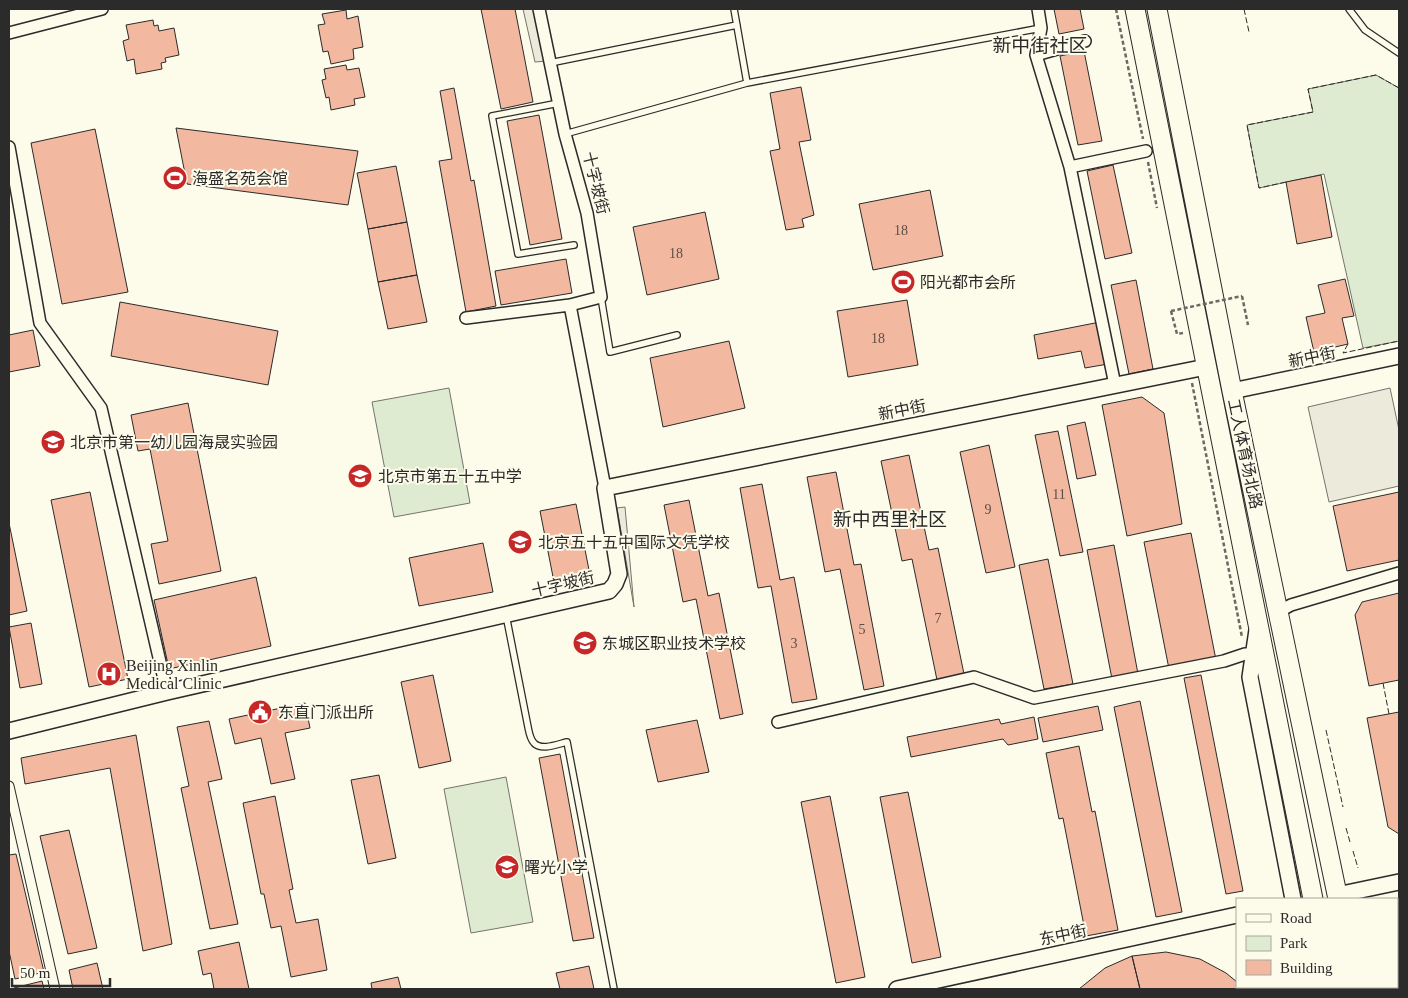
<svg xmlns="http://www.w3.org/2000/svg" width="1408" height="998" font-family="'Times New Roman','Noto Sans SC',serif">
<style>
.green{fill:#deebd1;stroke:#74746e}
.parking{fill:#eceadb;stroke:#74746e}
.building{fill:#f2b8a0;stroke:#2b2b2b}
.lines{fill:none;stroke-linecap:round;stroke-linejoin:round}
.service-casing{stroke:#2b2b2b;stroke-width:8}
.pedestrian-casing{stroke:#2b2b2b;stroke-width:11}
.minor-casing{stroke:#2b2b2b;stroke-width:14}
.tertiary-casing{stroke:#2b2b2b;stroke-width:18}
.primary-casing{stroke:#2b2b2b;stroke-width:21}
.path{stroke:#6a6964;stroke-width:2.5;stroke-dasharray:4 2.5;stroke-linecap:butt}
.service{stroke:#fdfbea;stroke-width:5.5}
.pedestrian{stroke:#fdfbea;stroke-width:9}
.minor{stroke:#fdfbea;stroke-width:11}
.tertiary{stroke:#fdfbea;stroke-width:15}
.primary{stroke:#fdfbea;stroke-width:19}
.path-bridge{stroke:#6a6964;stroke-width:2.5;stroke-dasharray:4 2.5;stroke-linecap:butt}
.fence{stroke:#2b2b2b;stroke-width:1;stroke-dasharray:6 2.5;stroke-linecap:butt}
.labels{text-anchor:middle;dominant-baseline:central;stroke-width:4;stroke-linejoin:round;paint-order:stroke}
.number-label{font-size:14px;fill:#5d4e48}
.poi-label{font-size:16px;fill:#2b2b2b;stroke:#fdfbea;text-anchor:start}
.street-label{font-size:16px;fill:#2b2b2b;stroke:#fdfbea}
.quarter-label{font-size:19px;fill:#2b2b2b;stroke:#fdfbea}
</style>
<rect width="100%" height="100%" fill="#fdfbea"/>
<path class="green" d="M1376,75L1399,88V341L1363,348L1324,174L1259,188L1247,125L1313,112L1308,89Z
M449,388L470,503L394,517L372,402Z
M506,777L533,922L471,933L444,789Z"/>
<path class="parking" d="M523,9H534L547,61L535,62Z
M1390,388L1399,430V486L1329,502L1308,407Z
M625,507L634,607L617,508Z"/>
<path class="building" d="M481,9H515L533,102L501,109Z
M1054,9H1080L1084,29L1059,34Z
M346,10L347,19L358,16L363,47L353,49L354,59L331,64L328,51L323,52L318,25L325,24L322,14Z
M153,20L154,26L158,25L159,31L174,28L179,55L165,58L166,62L161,63L162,69L136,74L134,59L127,61L123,41L129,39L126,25Z
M1084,51L1102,141L1078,145L1060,56Z
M346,65L347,70L359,68L365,97L354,99L355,105L331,110L329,97L326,98L322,80L326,79L324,69Z
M801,87L811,140L799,142L814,215L802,219L804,227L786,230L770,151L780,149L770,93Z
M454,88L471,181L474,180L496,306L466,312L439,161L452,159L440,91Z
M539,115L562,239L530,245L507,121Z
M176,128L358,151L348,205L187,184Z
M95,129L128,292L62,304L31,143Z
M1113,165L1132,253L1105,259L1087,171Z
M396,166L407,222L368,229L357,173Z
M1321,175L1332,237L1297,244L1286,182Z
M930,190L943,256L873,270L859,204Z
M705,212L719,279L647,295L633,227Z
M407,222L417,275L378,282L368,229Z
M566,259L572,293L501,305L495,271Z
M417,275L427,322L388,329L378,282Z
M1345,279L1354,316L1342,318L1348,344L1314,352L1306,317L1325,313L1318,285Z
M1136,280L1153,369L1129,374L1111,285Z
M907,300L918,365L848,377L837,311Z
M120,302L278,331L268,385L111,356Z
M1100,322L1108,364L1085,368L1081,351L1038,359L1034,335Z
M33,330L40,366L9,372V335Z
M729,341L745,408L663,427L650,358Z
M1142,397L1164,413L1182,524L1127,536L1102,405Z
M188,403L221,571L159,584L151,544L168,541L150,449L138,451L131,415Z
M1085,422L1096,475L1077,479L1067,426Z
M1058,431L1083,552L1060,556L1035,435Z
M989,445L1015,567L986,573L960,452Z
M909,455L929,550L938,548L964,674L937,680L912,559L902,561L881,461Z
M836,472L854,565L861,564L884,686L864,690L840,569L825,572L807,477Z
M762,484L780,580L794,577L817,699L792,703L771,586L758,588L740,488Z
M90,492L128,679L89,687L51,500Z
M1399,492V560L1347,571L1333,506Z
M689,500L708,596L719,593L743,714L720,719L696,599L683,602L664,505Z
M576,504L591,580L555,587L540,511Z
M9,523L27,611L9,615Z
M1191,533L1216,660L1169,669L1144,542Z
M483,543L493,592L419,606L409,558Z
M1114,545L1138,674L1112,679L1087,550Z
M1048,559L1073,684L1044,689L1019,565Z
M256,577L271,646L169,669L154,600Z
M1399,593V680L1369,686L1355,615L1362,602Z
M31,623L42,684L20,688L9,627Z
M433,675L451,761L419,768L401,682Z
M1201,675L1243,891L1226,894L1184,678Z
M1140,701L1182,912L1156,917L1114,707Z
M305,703L310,728L285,733L295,779L271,784L261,738L235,744L229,719Z
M1098,706L1103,730L1043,742L1038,718Z
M1399,712V834L1388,827L1367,718Z
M1034,717L1038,739L1008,745L1003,739L911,757L907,737L999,719L1001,724Z
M697,720L709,772L658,782L646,730Z
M209,721L222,779L208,782L238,924L210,929L181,788L189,786L177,727Z
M136,735L172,944L143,951L110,768L25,784L21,758Z
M1079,746L1092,812L1095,811L1118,930L1086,936L1063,818L1059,819L1046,753Z
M560,754L594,938L573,941L539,758Z
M379,775L396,858L368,864L351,780Z
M908,792L941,957L912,963L880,797Z
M275,796L293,889L289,890L296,923L318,919L327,970L291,977L281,926L271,928L264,894H261L243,803Z
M830,796L865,977L836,983L801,802Z
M69,830L97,948L68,954L40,836Z
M16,854L44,972L15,979L9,951V855Z
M239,942L249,989H214L211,973L203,975L198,951Z
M1166,952L1200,959L1226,973L1237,982V987H1242L1245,989H1140L1132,956Z
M1132,956L1140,989H1079L1105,968Z
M97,963L103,989H73L69,970Z
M589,966L594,989H560L556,973Z
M398,977L401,989H372L371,983Z
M42,981L44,989H14V988Z"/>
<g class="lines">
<defs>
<path id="service" d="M734,9L747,83L1041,28
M1349,9L1365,30L1399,53
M550,63L737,25
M559,103L492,116L518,254L574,245
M565,134L747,83
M601,297L610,352L677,335
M506,615L528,727C529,732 530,739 534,743C541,751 558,744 567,742L614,989"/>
<path id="pedestrian" d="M9,786L55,989"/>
<path id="minor" d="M1038,9L1041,28L1036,55L1070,167L1146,151
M9,33L102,9
M1036,55L1085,41
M9,147L40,323L101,408L167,692
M1070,167L1115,385
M570,305L605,488
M466,318L570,305L601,297L587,213L565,134L539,9
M1278,612L1291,605L1399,573
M778,722L974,677L1034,698L1224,661L1245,654H1253"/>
<path id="tertiary" d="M1232,391L1399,356
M1257,630L1250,677L1293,899
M9,731L167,692L609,591L615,584L619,574L605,488L1206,367
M1337,895L1399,882
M1310,987V989
M897,989L1237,915"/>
<path id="primary" d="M1135,9L1313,899
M1157,9L1232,391L1338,899
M1330,987L1331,989
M1355,987V989"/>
</defs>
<use href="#service" class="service-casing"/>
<use href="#pedestrian" class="pedestrian-casing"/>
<use href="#minor" class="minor-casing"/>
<use href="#tertiary" class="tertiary-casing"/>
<use href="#primary" class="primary-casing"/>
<path class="path" d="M1116,9L1143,139
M1148,162L1157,208
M1242,296L1248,325
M1171,311L1177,334L1183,333
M1192,383L1242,637"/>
<use href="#service" class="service"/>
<use href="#pedestrian" class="pedestrian"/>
<use href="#minor" class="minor"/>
<use href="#tertiary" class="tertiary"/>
<use href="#primary" class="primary"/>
<path class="path-bridge" d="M1171,311L1242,296"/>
<path class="fence" d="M1244,9L1249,32
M1286,182L1259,188L1247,125L1313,112L1308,89L1376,75L1399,88
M1348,344L1343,353L1399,341
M1383,683L1389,714
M1326,730L1343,807
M1346,828L1350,842
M1353,851L1358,868
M1396,987L1397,989"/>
</g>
<defs>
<symbol id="stadium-disc" viewBox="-11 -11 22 22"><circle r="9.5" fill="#c62828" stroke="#fdfbea"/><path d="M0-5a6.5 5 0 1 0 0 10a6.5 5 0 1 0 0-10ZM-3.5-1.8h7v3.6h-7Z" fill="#fff"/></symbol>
<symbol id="school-disc" viewBox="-11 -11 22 22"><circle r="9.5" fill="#c62828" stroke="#fdfbea"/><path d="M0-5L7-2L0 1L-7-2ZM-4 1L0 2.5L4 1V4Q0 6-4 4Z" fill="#fff"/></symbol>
<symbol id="hospital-disc" viewBox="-11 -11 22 22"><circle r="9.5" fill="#c62828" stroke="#fdfbea"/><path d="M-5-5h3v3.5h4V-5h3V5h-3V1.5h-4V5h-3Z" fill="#fff"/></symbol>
<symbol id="civic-disc" viewBox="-11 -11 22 22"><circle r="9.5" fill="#c62828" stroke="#fdfbea"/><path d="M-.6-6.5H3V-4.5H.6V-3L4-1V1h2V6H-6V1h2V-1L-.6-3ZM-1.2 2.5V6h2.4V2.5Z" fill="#fff"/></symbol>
</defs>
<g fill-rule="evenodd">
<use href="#stadium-disc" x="161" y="164" width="28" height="28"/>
<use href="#stadium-disc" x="889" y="268" width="28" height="28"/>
<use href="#school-disc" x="39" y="428" width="28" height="28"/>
<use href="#school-disc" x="346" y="462" width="28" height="28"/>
<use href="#school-disc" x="506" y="528" width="28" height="28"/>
<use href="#school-disc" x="571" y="629" width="28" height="28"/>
<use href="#hospital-disc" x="95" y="660" width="28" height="28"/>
<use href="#civic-disc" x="246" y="698" width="28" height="28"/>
<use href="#school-disc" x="493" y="853" width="28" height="28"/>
</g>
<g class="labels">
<g class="number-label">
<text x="901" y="230">18</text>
<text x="676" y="253">18</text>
<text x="878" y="338">18</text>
<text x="1059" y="494">11</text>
<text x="988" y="509">9</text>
<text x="938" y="618">7</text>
<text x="862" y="629">5</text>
<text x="794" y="643">3</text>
</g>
<g class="poi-label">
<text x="192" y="178">海盛名苑会馆</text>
<text x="920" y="282">阳光都市会所</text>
<text x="70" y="442">北京市第一幼儿园海晟实验园</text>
<text x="378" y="476">北京市第五十五中学</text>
<text x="538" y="542">北京五十五中国际文凭学校</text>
<text x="602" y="643">东城区职业技术学校</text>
<text x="126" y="665">Beijing Xinlin<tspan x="126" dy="18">Medical Clinic</tspan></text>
<text x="278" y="712">东直门派出所</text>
<text x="524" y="867">曙光小学</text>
</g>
<g class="street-label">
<text transform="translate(596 183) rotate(76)">十字坡街</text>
<text transform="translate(1312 357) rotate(-12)">新中街</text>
<text transform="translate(902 410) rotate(-11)">新中街</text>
<text transform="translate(1245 454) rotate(78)">工人体育场北路</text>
<text transform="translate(563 584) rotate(-13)">十字坡街</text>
<text transform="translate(1063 935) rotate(-12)">东中街</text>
</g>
<g class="quarter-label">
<text x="1040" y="45">新中街社区</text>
<text x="890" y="519">新中西里社区</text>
</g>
</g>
<rect width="1408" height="998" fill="none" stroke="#2b2b2b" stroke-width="20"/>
<rect x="1236" y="898" width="162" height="90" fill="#fdfbea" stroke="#a9a89e"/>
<rect x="1246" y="914" width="25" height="8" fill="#fdfbea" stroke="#a9a89e"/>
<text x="1280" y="923" font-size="15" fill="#2b2b2b">Road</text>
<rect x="1246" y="936" width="25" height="15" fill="#deebd1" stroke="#a9a89e"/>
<text x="1280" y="948" font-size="15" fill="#2b2b2b">Park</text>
<rect x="1246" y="960" width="25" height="15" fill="#f2b8a0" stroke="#a9a89e"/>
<text x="1280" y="973" font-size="15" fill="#2b2b2b">Building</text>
<path d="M12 978v8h98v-8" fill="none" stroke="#2b2b2b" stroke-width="2.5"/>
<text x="20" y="978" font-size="15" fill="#2b2b2b" stroke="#fdfbea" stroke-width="4" paint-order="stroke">50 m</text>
</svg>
